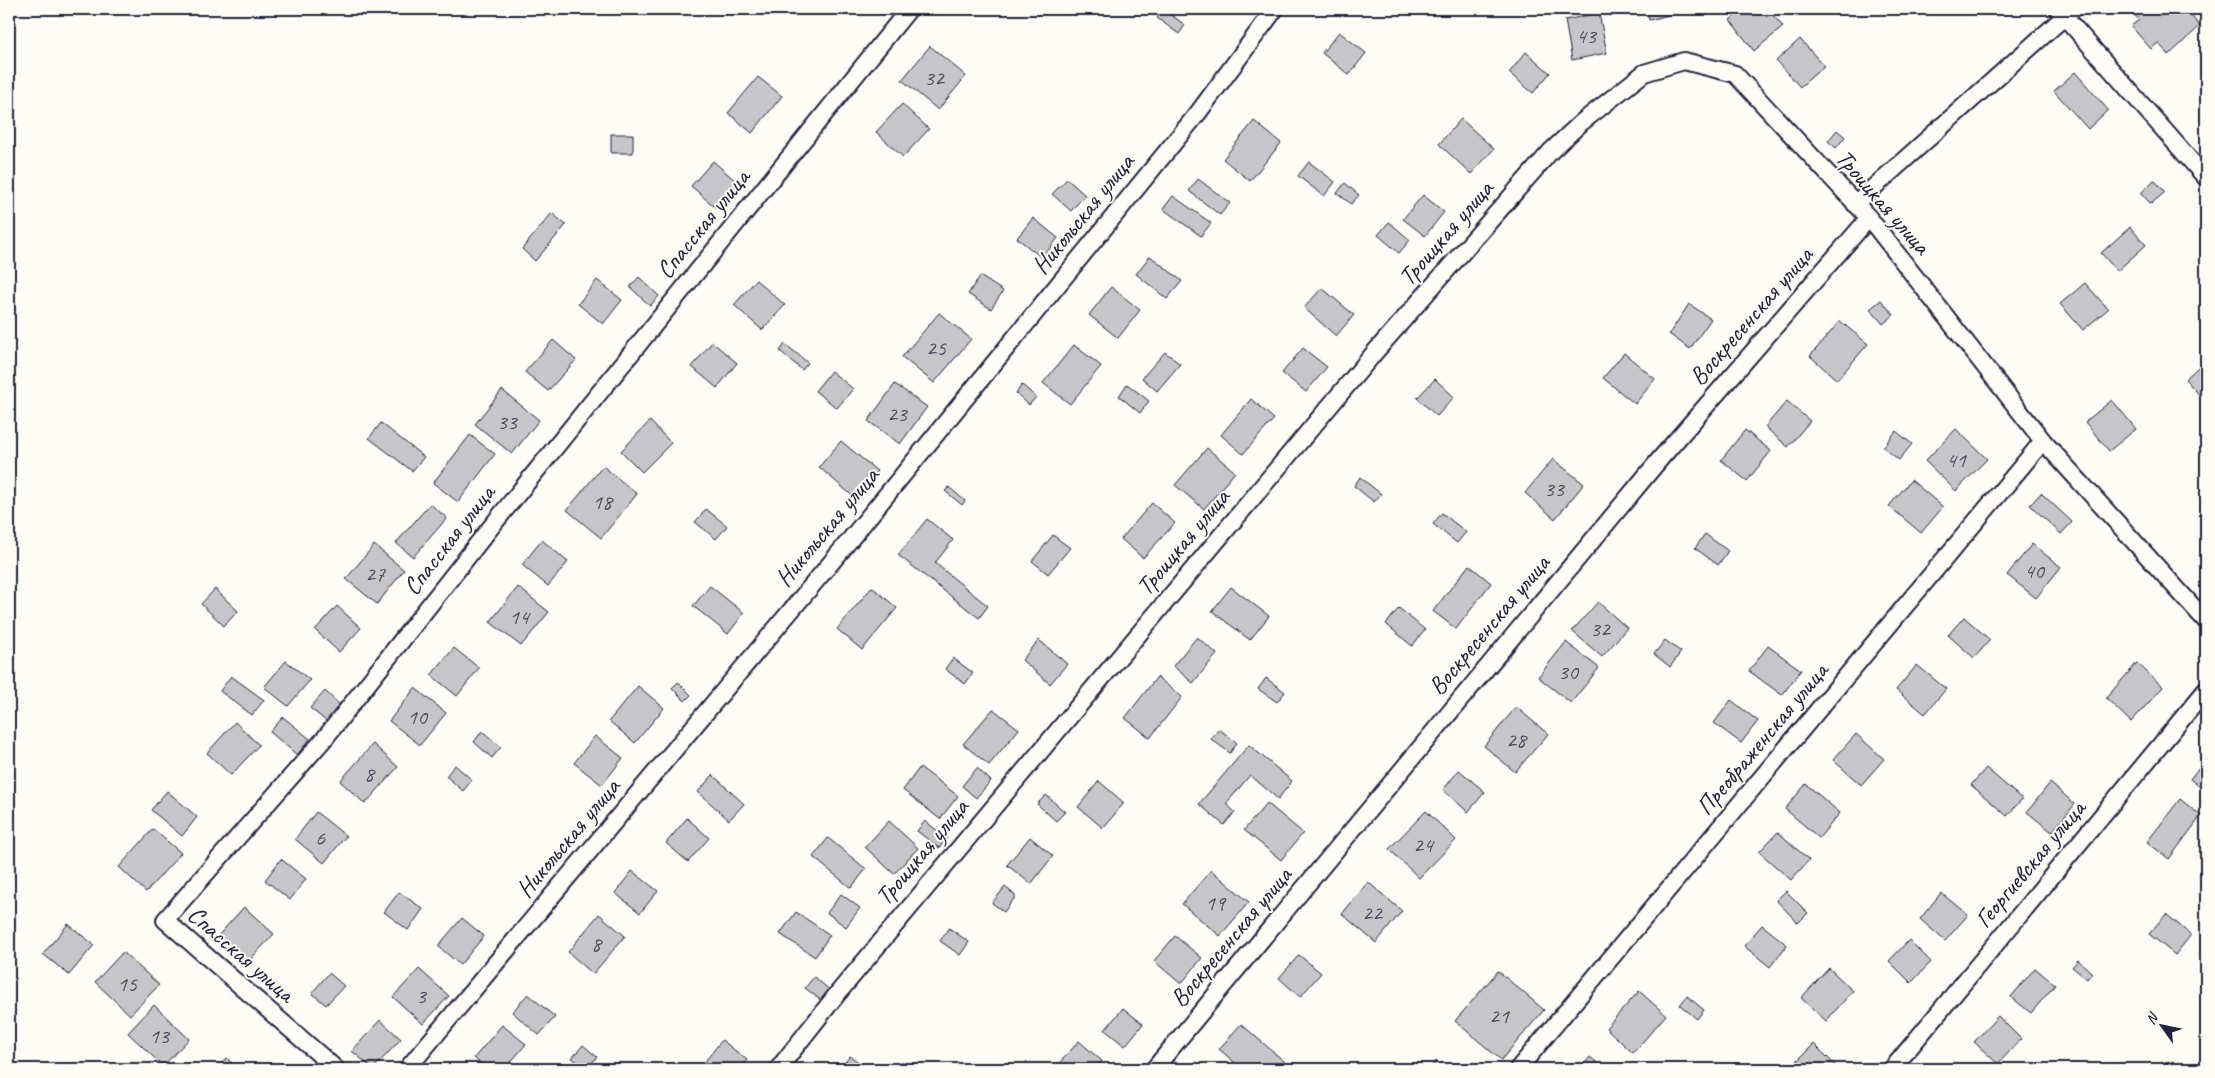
<svg xmlns="http://www.w3.org/2000/svg" width="2215" height="1078" font-family="Caveat,sans-serif">
<style>
.building{fill:#c6c6c8;stroke:#22223b}
.lines{fill:none;stroke-linecap:round;stroke-linejoin:round}
.street-casing{stroke:#22223b;stroke-width:20}
.street{stroke:#fdfcf7;stroke-width:16}
.labels{text-anchor:middle;dominant-baseline:central;stroke-width:4;stroke-linejoin:round;paint-order:stroke}
.number-label{font-size:22px;fill:#4b4b5e}
.street-label{font-size:25px;fill:#22223b;stroke:#fdfcf7}
</style>
<rect width="100%" height="100%" fill="#fdfcf7"/>
<filter id="ink" filterUnits="userSpaceOnUse"><feTurbulence type="fractalNoise" baseFrequency=".02" numOctaves="2"/><feDisplacementMap in="SourceGraphic" scale="10" xChannelSelector="R" yChannelSelector="G"/><feConvolveMatrix kernelMatrix="1 2 1 2 8 2 1 2 1" color-interpolation-filters="sRGB"/></filter>
<g filter="url(#ink)">
<path class="building" d="M1163,9L1185,25L1179,34L1157,18Z
M1646,9H1684L1685,11L1649,20Z
M1744,9H1768L1783,27L1754,51L1730,20Z
M2138,9H2167L2170,12L2174,9H2185L2200,26L2169,55L2158,43L2151,49L2131,26L2139,20L2133,13Z
M1599,13L1607,53L1572,60L1565,20Z
M1339,32L1366,53L1349,75L1322,53Z
M1800,39L1824,66L1800,87L1776,61Z
M930,46L966,76L938,110L902,80Z
M1526,52L1550,73L1533,93L1509,73Z
M2075,72L2108,110L2088,129L2054,91Z
M758,77L782,96L752,133L728,113Z
M902,104L929,129L903,157L876,132Z
M1461,119L1494,149L1471,174L1439,144Z
M1254,121L1281,143L1250,181L1223,159Z
M1837,130L1845,137L1836,148L1828,141Z
M611,134H633V153H611Z
M713,161L738,183L716,208L691,186Z
M1309,162L1335,182L1324,196L1298,176Z
M1067,179L1085,195L1071,211L1052,194Z
M1198,179L1230,203L1220,215L1189,191Z
M2154,180L2165,192L2151,204L2141,193Z
M1345,183L1359,195L1351,204L1337,193Z
M1423,195L1444,212L1425,236L1403,219Z
M1173,196L1211,223L1201,236L1163,209Z
M552,213L566,225L535,261L522,249Z
M1033,218L1058,238L1042,258L1017,238Z
M1389,222L1410,240L1399,253L1378,235Z
M2130,227L2146,245L2117,271L2101,253Z
M1150,256L1182,281L1167,299L1136,274Z
M980,276L1003,291L991,309L968,294Z
M639,277L659,296L650,306L630,287Z
M597,280L622,300L603,324L578,304Z
M756,280L785,305L762,330L734,305Z
M2085,283L2108,309L2083,330L2060,304Z
M1111,287L1140,310L1118,338L1089,315Z
M1322,288L1354,315L1336,336L1304,308Z
M1881,300L1894,315L1883,324L1870,309Z
M1689,304L1711,319L1690,349L1669,334Z
M939,313L971,339L934,383L902,357Z
M1840,321L1868,344L1837,380L1810,356Z
M553,340L576,360L548,391L525,372Z
M712,342L737,363L717,388L692,367Z
M785,344L808,363L802,370L780,351Z
M1074,345L1101,366L1070,404L1043,383Z
M1303,348L1327,367L1306,392L1282,373Z
M1165,352L1180,364L1157,391L1142,378Z
M1624,353L1655,379L1635,404L1603,378Z
M2206,360V394L2202,398L2185,379Z
M831,371L853,389L837,408L815,391Z
M1435,379L1454,397L1437,416L1417,398Z
M895,384L927,407L900,444L868,421Z
M1127,384L1149,401L1140,413L1119,396Z
M1022,385L1036,397L1029,405L1016,393Z
M502,390L539,420L512,454L475,424Z
M1251,399L1274,419L1243,454L1221,435Z
M2112,400L2136,429L2109,451L2085,422Z
M1787,401L1810,421L1788,447L1765,427Z
M650,421L671,443L642,472L621,451Z
M381,423L424,457L412,471L369,438Z
M1956,429L1987,459L1956,491L1925,461Z
M1745,430L1771,451L1747,481L1721,460Z
M1896,431L1912,444L1899,460L1883,447Z
M470,435L495,454L458,502L433,483Z
M841,441L877,471L855,498L819,467Z
M1207,448L1235,472L1204,509L1175,485Z
M1553,459L1584,484L1555,519L1525,493Z
M603,466L637,494L601,538L567,510Z
M1360,477L1381,494L1374,502L1354,486Z
M1911,480L1943,507L1921,533L1889,506Z
M949,487L965,501L962,505L945,491Z
M2041,493L2072,522L2061,534L2030,505Z
M1152,503L1175,523L1143,558L1121,539Z
M430,504L447,518L413,557L396,543Z
M706,509L727,526L716,539L695,522Z
M1442,513L1466,532L1457,543L1433,524Z
M927,519L953,540L935,563L988,606L979,618L898,555Z
M1705,534L1728,551L1718,565L1695,548Z
M1053,535L1070,548L1048,574L1032,561Z
M542,540L568,562L548,586L522,565Z
M2032,544L2061,567L2036,598L2007,575Z
M374,545L404,570L377,604L346,579Z
M1469,565L1491,583L1456,629L1433,611Z
M710,586L744,613L728,634L693,606Z
M518,587L549,612L521,646L490,622Z
M872,587L897,608L862,650L837,629Z
M1231,587L1269,616L1250,640L1212,611Z
M215,589L238,611L224,626L201,604Z
M1598,602L1627,628L1602,657L1572,631Z
M337,606L361,628L339,652L315,630Z
M1399,608L1425,630L1412,646L1386,624Z
M1964,617L1990,640L1974,658L1948,635Z
M1197,637L1217,654L1193,683L1173,666Z
M1039,640L1067,664L1050,684L1022,660Z
M1665,640L1681,652L1670,667L1654,654Z
M1566,642L1599,668L1571,703L1538,677Z
M1768,646L1801,670L1782,695L1749,671Z
M454,648L479,668L457,696L431,675Z
M953,658L973,673L965,684L945,669Z
M286,661L310,680L288,706L264,687Z
M2137,663L2163,687L2131,722L2106,698Z
M1917,665L1946,689L1925,714L1896,690Z
M231,676L264,700L252,715L220,691Z
M1157,677L1182,697L1150,738L1125,718Z
M1266,678L1285,692L1277,702L1258,689Z
M678,682L691,695L685,701L672,688Z
M638,686L664,708L635,743L609,721Z
M415,688L446,713L420,745L389,721Z
M325,691L341,706L327,722L310,708Z
M1731,700L1758,721L1741,743L1714,723Z
M1516,707L1548,734L1515,772L1484,746Z
M993,709L1019,729L989,765L963,744Z
M283,717L310,739L297,755L270,732Z
M235,722L259,745L231,775L207,753Z
M1219,729L1237,743L1230,753L1211,739Z
M482,731L501,747L492,758L474,742Z
M1856,734L1884,759L1861,785L1833,760Z
M595,736L623,758L602,785L574,763Z
M373,744L398,767L365,804L340,781Z
M1249,745L1292,781L1278,799L1250,775L1226,804L1235,812L1224,825L1199,804Z
M2206,758V792L2190,779Z
M455,765L472,780L463,791L446,776Z
M920,767L958,796L940,819L903,790Z
M977,768L991,781L976,798L962,786Z
M1986,768L2022,799L2007,816L1971,785Z
M1459,770L1485,792L1468,812L1443,790Z
M713,775L744,804L729,820L698,792Z
M1099,781L1124,803L1103,828L1078,807Z
M2050,783L2075,804L2052,832L2027,812Z
M1806,784L1840,813L1819,838L1785,809Z
M167,791L197,817L182,836L151,810Z
M1046,795L1065,812L1056,821L1037,804Z
M2180,799L2201,816L2169,859L2147,842Z
M1267,803L1303,833L1281,860L1244,830Z
M1426,811L1456,840L1419,878L1389,849Z
M316,812L346,836L324,863L295,839Z
M687,818L709,838L688,862L666,843Z
M889,821L918,848L894,874L865,847Z
M925,821L947,838L939,848L917,831Z
M153,829L181,853L146,892L119,867Z
M1778,832L1809,860L1791,880L1759,852Z
M1030,837L1053,856L1031,884L1007,865Z
M828,838L866,869L851,888L813,857Z
M281,859L306,879L290,900L265,880Z
M1211,870L1249,902L1220,936L1182,904Z
M632,871L658,891L640,913L615,893Z
M1368,882L1402,911L1376,943L1342,914Z
M1005,887L1016,896L1004,912L992,903Z
M1786,891L1808,913L1798,923L1776,900Z
M399,892L423,909L408,930L384,912Z
M1941,893L1968,915L1945,941L1920,919Z
M841,894L860,908L846,927L827,913Z
M244,907L274,934L245,965L216,938Z
M796,912L830,935L815,957L780,934Z
M599,914L625,936L593,974L568,952Z
M2166,914L2191,935L2175,955L2149,934Z
M462,918L484,936L460,965L438,946Z
M68,924L94,945L69,975L43,954Z
M1762,925L1787,945L1770,967L1744,946Z
M949,928L969,942L960,955L940,941Z
M1175,936L1202,958L1181,984L1154,961Z
M1909,940L1931,962L1911,983L1889,961Z
M123,952L159,985L130,1015L95,982Z
M1299,955L1321,973L1300,997L1279,978Z
M2078,960L2092,973L2087,979L2072,967Z
M1829,968L1853,991L1826,1021L1801,998Z
M2035,968L2055,985L2031,1013L2011,997Z
M419,969L449,996L423,1024L393,997Z
M1498,971L1544,1010L1501,1060L1455,1021Z
M329,973L344,986L326,1005L312,993Z
M814,977L831,991L822,1001L805,988Z
M1639,991L1666,1015L1633,1053L1606,1028Z
M528,994L555,1017L539,1035L512,1012Z
M1687,996L1704,1010L1697,1019L1680,1005Z
M154,1005L189,1039L163,1066L128,1033Z
M1123,1008L1143,1024L1125,1046L1105,1030Z
M1998,1016L2021,1039L1998,1064L1974,1042Z
M380,1020L401,1039L373,1069L352,1051Z
M1241,1024L1285,1062L1279,1069H1242L1219,1049Z
M502,1025L526,1044L505,1069H488L474,1058Z
M722,1040L747,1060L740,1069H699Z
M1079,1041L1102,1061L1095,1069H1054Z
M1814,1044L1837,1067L1834,1069H1789Z
M583,1045L597,1057L587,1069L572,1058Z
M850,1056L868,1069H840Z
M1590,1057L1605,1069H1580Z
M227,1058L237,1069H215Z
M1436,1061L1444,1069H1428Z"/>
<g class="lines">
<defs>
<path id="street" d="M2058,9L2206,178
M1855,204L2073,9
M336,1069L165,920L325,738L483,537L909,9
M407,1069L840,552L1198,113L1275,9
M778,1069L838,993L1375,352L1551,151L1582,122L1644,73L1684,61L1735,74L1869,218L2043,441L2206,621
M1154,1069L1660,459L1869,218
M1518,1069L2043,441
M1892,1069L2206,690"/>
</defs>
<use href="#street" class="street-casing"/>
<use href="#street" class="street"/>
</g>
</g>
<g class="labels">
<g class="number-label">
<text x="1586" y="36">43</text>
<text x="934" y="78">32</text>
<text x="936" y="348">25</text>
<text x="897" y="414">23</text>
<text x="507" y="422">33</text>
<text x="1956" y="460">41</text>
<text x="1554" y="489">33</text>
<text x="602" y="502">18</text>
<text x="2034" y="571">40</text>
<text x="375" y="574">27</text>
<text x="519" y="617">14</text>
<text x="1600" y="629">32</text>
<text x="1568" y="672">30</text>
<text x="417" y="717">10</text>
<text x="1516" y="740">28</text>
<text x="369" y="774">8</text>
<text x="320" y="838">6</text>
<text x="1423" y="845">24</text>
<text x="1215" y="903">19</text>
<text x="1372" y="913">22</text>
<text x="596" y="944">8</text>
<text x="127" y="984">15</text>
<text x="421" y="996">3</text>
<text x="1499" y="1016">21</text>
<text x="159" y="1036">13</text>
</g>
<g class="street-label">
<text transform="translate(1883 202) rotate(49)">Троицкая улица</text>
<text transform="translate(1083 214) rotate(-51)">Никольская улица</text>
<text transform="translate(703 224) rotate(-51)">Спасская улица</text>
<text transform="translate(1446 233) rotate(-49)">Троицкая улица</text>
<text transform="translate(1751 316) rotate(-49)">Воскресенская улица</text>
<text transform="translate(827 527) rotate(-50)">Никольская улица</text>
<text transform="translate(449 540) rotate(-52)">Спасская улица</text>
<text transform="translate(1183 542) rotate(-50)">Троицкая улица</text>
<text transform="translate(1489 625) rotate(-50)">Воскресенская улица</text>
<text transform="translate(1762 739) rotate(-50)">Преображенская улица</text>
<text transform="translate(568 838) rotate(-50)">Никольская улица</text>
<text transform="translate(922 852) rotate(-50)">Троицкая улица</text>
<text transform="translate(2030 864) rotate(-50)">Георгиевская улица</text>
<text transform="translate(1231 937) rotate(-50)">Воскресенская улица</text>
<text transform="translate(241 954) rotate(41)">Спасская улица</text>
</g>
</g>
<rect width="2215" height="1078" fill="none" stroke="#fdfcf7" stroke-width="30"/>
<rect x="15" y="15" width="2185" height="1048" fill="none" stroke="#22223b" stroke-width="2" filter="url(#ink)"/>
<g transform="translate(2162 1026) rotate(303)" stroke="#fdfcf7" stroke-width="4" paint-order="stroke">
<path d="M0-4L9 19L0 12L-9 19Z" fill="#22223b"/>
<text y="-8" font-size="14" font-weight="bold" text-anchor="middle" fill="#22223b">N</text>
</g>
</svg>
